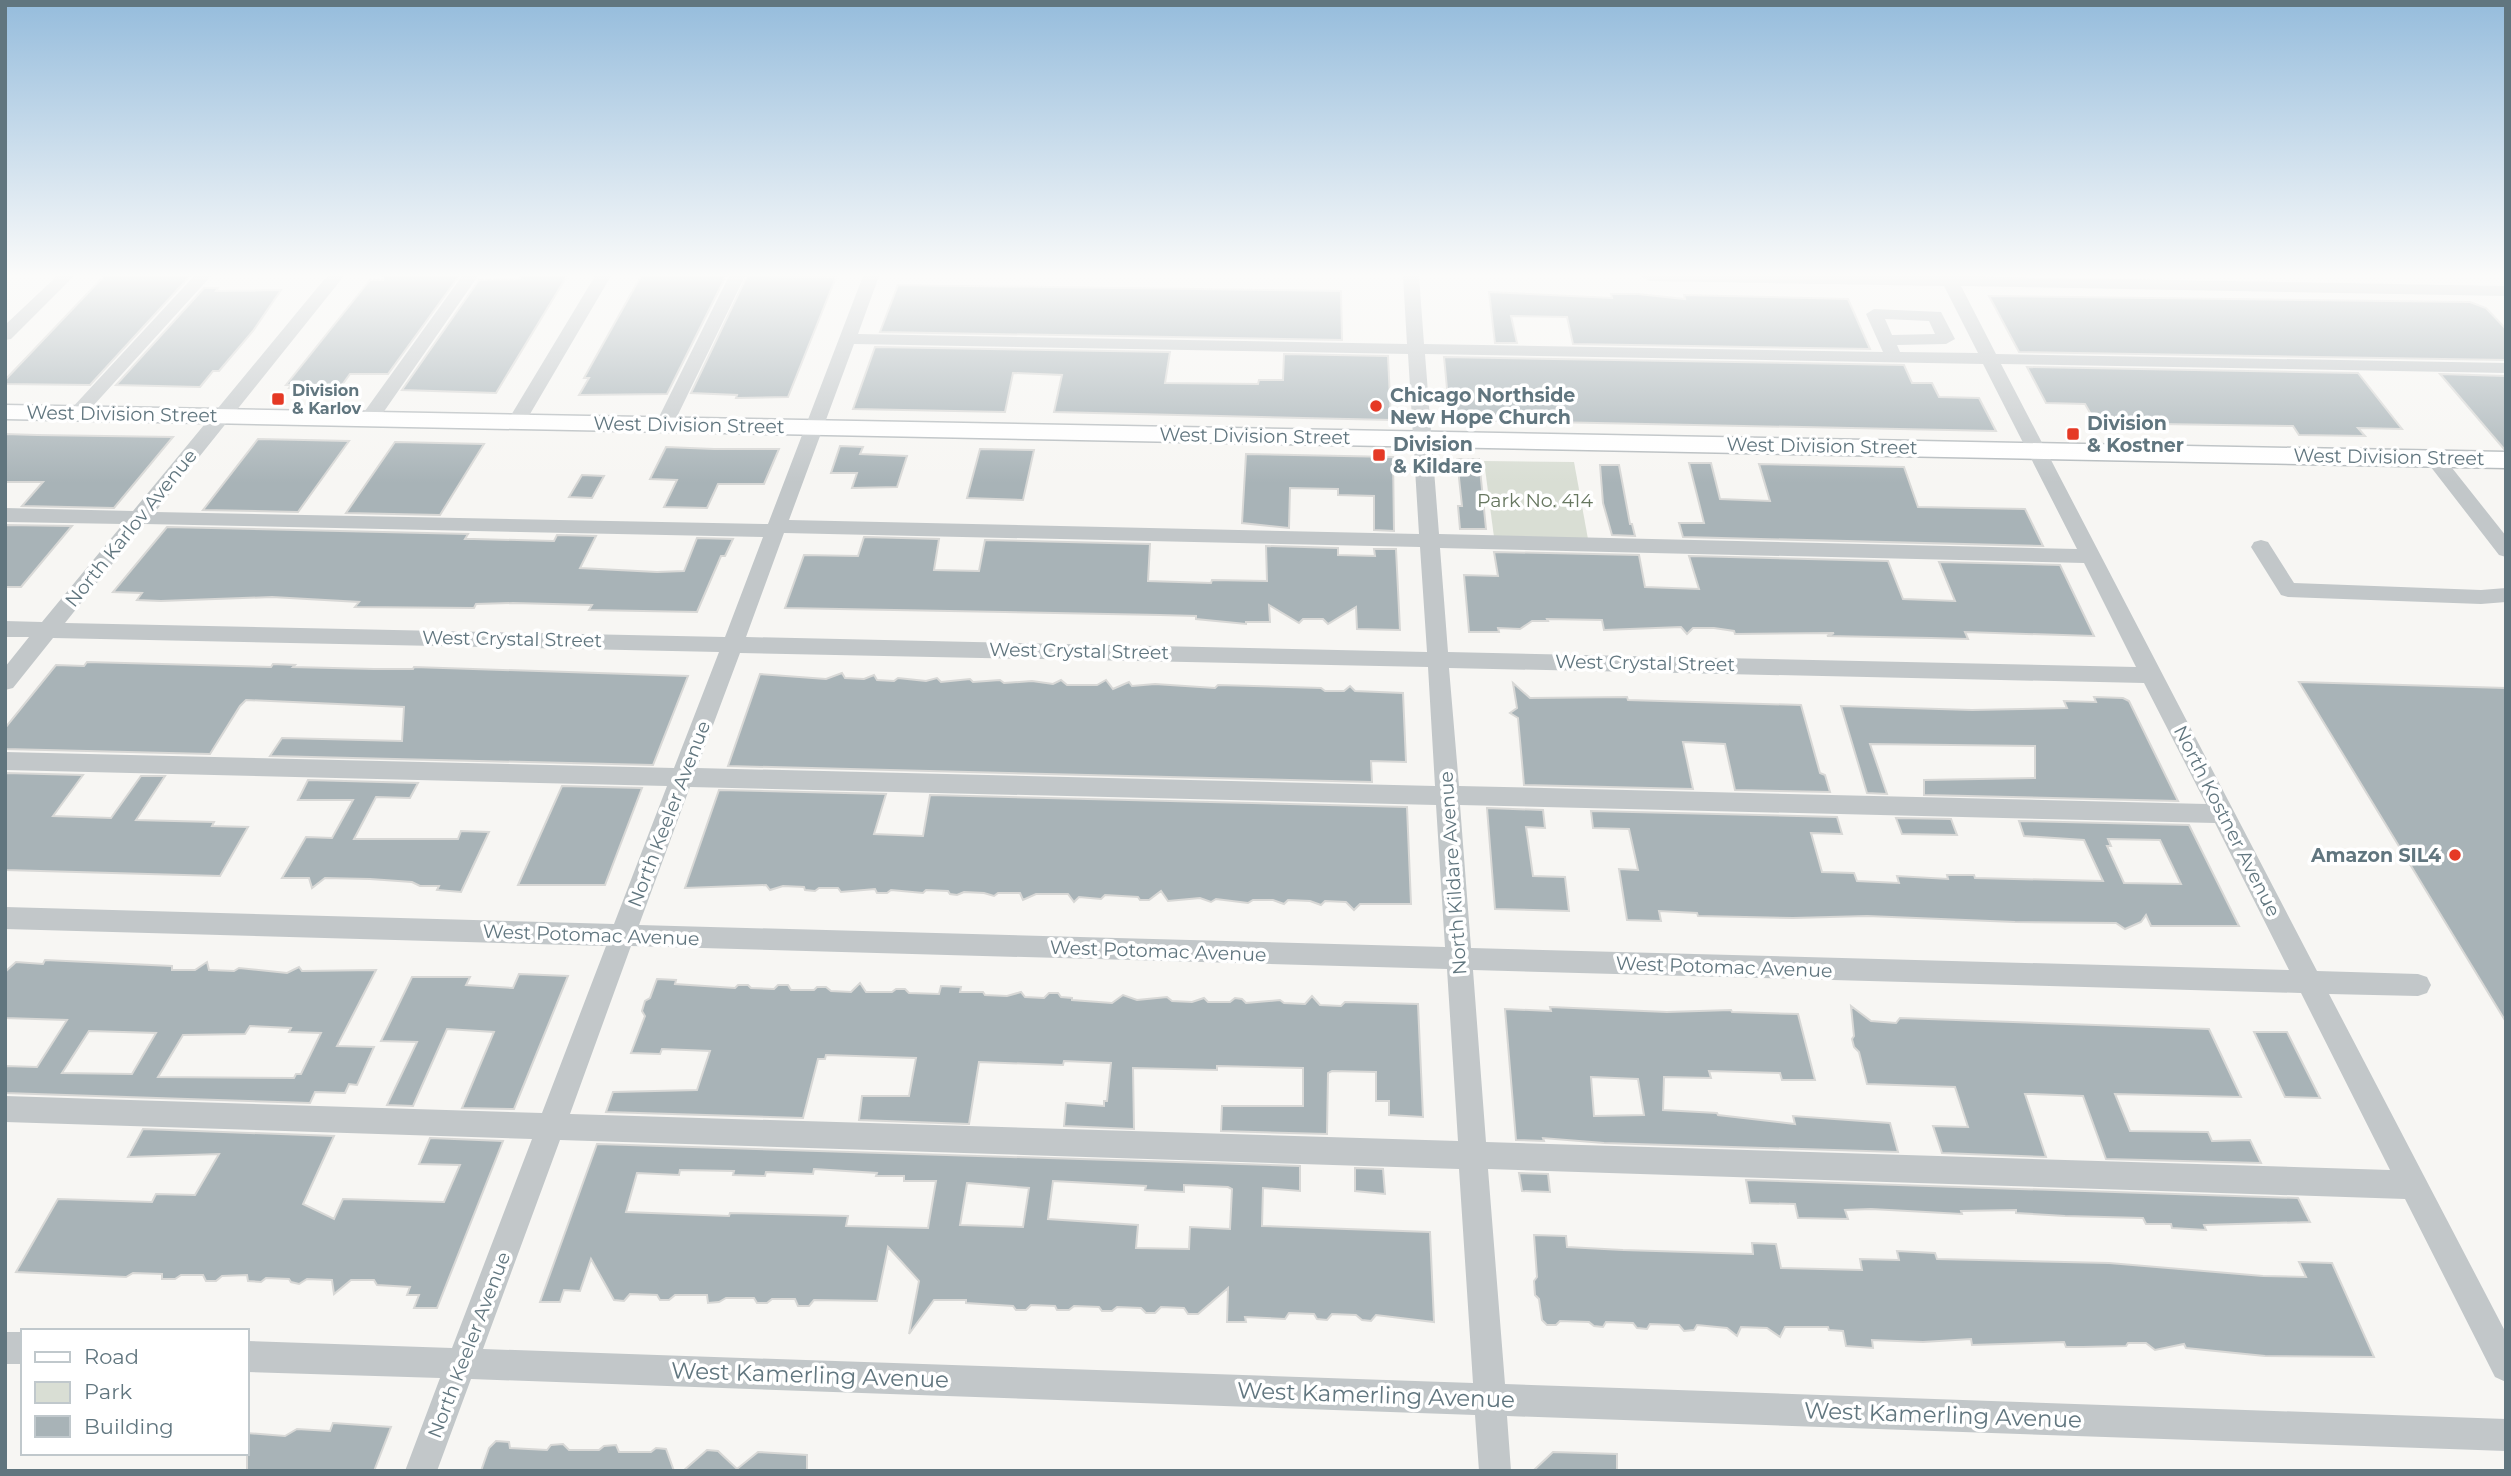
<svg xmlns="http://www.w3.org/2000/svg" width="2511" height="1476" font-family="Montserrat,sans-serif">
<style>
.green{fill:#d9ded4}
.building{fill:#a8b3b7;stroke:#d8d8d6;stroke-width:2;fill-rule:evenodd}
.lines{fill:none;stroke-linecap:round;stroke-linejoin:round}
.major-casing{stroke:#b3b9bc;stroke-width:3}
.minor{fill:#c2c7c9;fill-rule:evenodd}
.major{fill:#fff;fill-rule:evenodd}
.poi-dot{fill:#e53925;stroke:#fff;stroke-width:2.5}
.labels{text-anchor:middle;dominant-baseline:central;stroke-width:7;stroke-linejoin:round;paint-order:stroke}
.far-poi-label{font-size:16px;font-weight:bold;fill:#61767f;stroke:#fff;text-anchor:start}
.poi-label{font-size:19px;font-weight:bold;fill:#61767f;stroke:#fff;text-anchor:start}
.street-label{font-size:19px;fill:#61767f;stroke:#fff}
.park-label{font-size:19px;fill:#677760;stroke:#fff}
.near-street-label{font-size:23px;fill:#61767f;stroke:#fff}
</style>
<rect width="100%" height="100%" fill="#f7f6f3"/>
<path class="green" d="M1484,461L1574,462L1588,539L1494,537Z"/>
<path class="building" d="M104,276H190L90,385L5,384V380Z
M383,276H459L388,374H350L342,385L335,389L289,388L291,385H286L370,280H383Z
M521,276H567L496,393L402,390L479,280L519,279Z
M641,276H726L667,394L579,395L589,378H584Z
M747,276L836,277L788,397L736,398L737,395L691,393Z
M898,285L1341,291L1342,340L880,332Z
M204,288H218L216,291L281,290L253,331L219,371H213L200,387L116,385Z
M1489,292L1612,298L1611,294H1638L1685,299L1684,295L1848,299L1870,349L1573,344L1567,317L1511,316L1517,343H1495Z
M1989,296L2470,302L2486,308L2506,329V360L2019,352Z
M875,347L1170,352L1165,383L1258,384L1259,380H1283L1284,354L1388,356L1391,420L1054,412L1062,375L1013,373L1005,412L853,409Z
M1444,357L1904,365L1912,383H1932L1939,397L1979,398L1996,431L1450,420Z
M2027,367L2358,373L2402,429L2358,428L2365,436L2299,435L2293,426L2096,423L2085,404L2046,403Z
M2440,374L2506,376V449H2504Z
M5,434L37,435L173,437L114,508L22,506L43,482H5Z
M258,439L349,441L298,512L203,510Z
M395,442L484,444L440,515L346,513Z
M840,446L863,447L860,454L907,456L897,487L852,488L857,473H831Z
M666,447L714,449H779L764,484H718L707,508L664,507L677,480L650,479Z
M980,449L1034,450L1023,500L967,498Z
M1246,454L1393,457L1394,531L1374,530V496L1338,495V489L1290,488L1289,528L1242,523Z
M1457,459H1479L1486,529H1460L1458,506H1462Z
M1689,463H1711L1720,499L1770,501L1759,464L1904,467L1918,507L2025,509L2043,546L1683,537L1679,523H1704Z
M1600,465H1619L1630,524H1632L1635,536L1612,535L1603,503Z
M582,475L604,476L592,498L569,497Z
M5,525L72,526L21,587H5Z
M167,527L468,534L465,539H474L554,541L557,535L596,536L580,568L657,572L684,571L697,538L733,539L725,556H721L697,612L589,610L592,605L513,603L476,604L474,608L355,607L359,602L272,597L161,601L137,600L142,593L113,592Z
M864,537L939,539L934,570L979,571L985,540L1150,544L1148,581L1211,583L1212,580L1267,581L1266,546L1338,548V555L1375,556L1374,549H1396L1400,630L1357,629L1356,607L1328,624L1323,619H1303L1299,623L1269,605L1270,622H1246V624L1196,619V616L1160,615L785,608L804,555L858,556Z
M1494,552L1639,555L1645,587L1699,589L1689,556L1888,561L1903,599L1955,601L1939,562L2060,565L2094,636L1965,632L1968,639L1931,638L1827,636L1834,633L1735,634L1734,631L1714,628H1693L1687,634L1681,627L1604,630L1602,620L1547,619L1548,621H1532L1520,629L1498,628L1499,632H1469L1464,575L1498,576Z
M87,662L271,667L273,664L295,665L293,667L374,669H413L414,667L688,676L653,765L270,756L282,738L402,741L404,707L246,700L240,706L210,754L5,749V728L56,665L84,666Z
M842,673L845,678L864,679L874,675L877,680L894,681L898,678L926,681L937,678L941,682L970,679L973,682L1000,680L1004,683L1032,681L1053,684L1061,680L1067,685H1097L1106,680L1113,689L1129,682L1132,686L1155,684L1215,688L1218,685L1321,688L1325,691H1344L1350,686L1355,691L1403,693L1406,762L1371,761L1372,782L728,766L760,674L826,679Z
M2299,682L2506,688V1022Z
M1513,683L1530,698L1627,697L1628,700L1801,705L1820,773L1825,775L1830,792L1735,790L1725,744L1683,742L1693,789L1524,785L1518,718L1510,713L1517,708Z
M2094,697L2123,698L2129,701L2178,801L1924,795V780L2035,778V746L1870,744L1887,794L1867,793L1841,706L1972,710L2067,708L2064,701L2096,702Z
M5,773L83,775L53,816L111,818L141,776H165L136,820L214,822L212,826L248,827L220,876L5,870Z
M308,780L418,783L410,798L376,797L354,839H458L461,831L489,832L461,892L437,890L439,886H420L412,882L370,879L325,878L312,888L309,878H282L306,837L332,838L353,800H298Z
M562,786L642,788L605,885H518Z
M719,790L886,794L874,834L923,836L930,795L1407,807L1411,904H1360L1354,910L1346,902L1325,901L1321,905L1310,901L1288,900L1284,904L1273,900H1253L1248,903L1216,899L1211,902L1200,898L1168,901L1161,891L1149,900H1140L1138,897L1105,895L1101,899L1079,897L1074,902L1068,894H1036L1023,900L1020,893H998L994,896L984,893L964,892L957,895L950,894L948,891L926,890L923,893L891,890L887,893H877L875,889L841,892L838,888H819L815,891L805,890L804,887L783,886L770,890L766,885L685,888Z
M1487,808L1543,810L1545,828L1526,827L1533,876L1565,877L1569,911L1495,909Z
M1591,811L1837,817L1842,834L1811,833L1822,872L1854,873L1857,881L1899,883L1897,876L1948,879L1947,875H1974L1975,878L2103,881L2084,840L2024,836L2019,821L2189,825L2239,926H2151L2146,915L2141,922L2125,929L2116,923L2015,922L1867,916L1793,918L1698,916L1697,913L1659,911L1661,921L1627,920L1619,869L1638,870L1629,829L1593,828ZM2108,839L2160,840L2181,884L2124,883L2107,846H2111Z
M1896,818L1951,819L1957,835L1902,834Z
M45,960L172,966V970H195L207,962L209,970L234,971L239,968L287,973L299,967L302,971L376,970L337,1046L374,1047L357,1085L349,1084L345,1093L315,1092L310,1103L5,1093V1066L37,1067L67,1020L5,1018V972L16,962L43,964ZM250,1026L291,1028L289,1032L321,1033L301,1074H296L294,1078L158,1077L183,1035L245,1034ZM89,1031L156,1033L132,1074L62,1073Z
M519,974L568,976L514,1109L462,1108L494,1032L447,1029L413,1106L387,1105L417,1042L381,1041L412,977H470L466,985L513,988Z
M657,979L676,980L675,984L735,988L738,985H748L751,988L774,989L778,985H788L791,990H814L817,987H826L831,991L851,992L860,983L866,992H892L896,989H905L909,993L939,994L941,986L961,987L960,992H983L985,995L1007,996L1021,992L1025,997L1044,998L1049,993H1058L1061,997L1072,998V1000L1112,1003L1123,995L1137,1000L1167,997L1172,1001L1192,1002L1204,998L1208,1002H1230L1235,998L1242,999L1246,1003L1280,1000L1284,1003L1305,1004L1312,996L1320,1005L1341,1006L1345,1002L1418,1004L1423,1117L1389,1115V1101H1376V1072L1332,1071L1328,1073L1327,1134L1221,1131L1222,1106H1303V1068L1217,1066V1070L1133,1068L1134,1129L1064,1126L1066,1103L1104,1106V1101H1107L1111,1063L1064,1061L1063,1065L979,1062L969,1124L859,1120L862,1096H909L916,1058L826,1055L825,1059H818L803,1118L606,1112L613,1092L697,1090L710,1051L662,1049L660,1054L631,1053L645,1016L642,1011L645,1001L650,998Z
M1851,1006L1871,1021L1896,1023L1900,1018L2209,1029L2241,1097L2115,1094L2130,1131L2208,1132L2212,1141L2250,1140L2261,1163L2106,1159L2083,1096L2031,1094H2025L2046,1157L1942,1153L1933,1126L1968,1127L1955,1087L1867,1084L1859,1052L1854,1047L1852,1039L1854,1036Z
M1550,1007L1667,1012L1731,1010L1732,1012L1798,1014L1815,1080H1782L1780,1073L1709,1071L1711,1078L1664,1077L1663,1110L1717,1113L1718,1115L1795,1124L1793,1116L1890,1123L1898,1152L1604,1143L1543,1138L1544,1141L1516,1140L1505,1009L1551,1011ZM1591,1077L1638,1079L1644,1115L1594,1116Z
M2254,1032H2287L2320,1098L2285,1097Z
M143,1129L334,1136L303,1204L334,1219L343,1199L444,1202L460,1165L419,1164L430,1138L503,1141L437,1308H414L419,1295H407L410,1287L377,1285L374,1280H351L334,1294L332,1280L307,1279L299,1284L291,1282L289,1279L266,1278L261,1282L248,1281L247,1275L222,1276L216,1281H206L203,1275H181L175,1279H162V1274L133,1273L126,1277L16,1272L58,1199L152,1202L156,1194L195,1195L219,1154L128,1157Z
M597,1144L1300,1166V1191L1263,1188L1262,1226L1430,1232L1434,1322L1376,1315L1371,1321L1362,1320L1356,1315L1332,1314L1327,1320L1317,1319L1314,1314L1289,1313L1285,1319L1245,1317L1246,1322H1227L1228,1288L1198,1314H1188L1184,1308L1161,1307L1155,1313H1146L1141,1308L1117,1307L1112,1311H1102L1099,1307L1074,1306L1069,1310H1057L1055,1306L1031,1305L1026,1310H1016L1013,1306L966,1303V1300H934L909,1334L919,1281L888,1247L877,1301L814,1300L809,1306H798L795,1299H772L767,1303H757L754,1298H726L719,1302L708,1303L707,1295H675L669,1300H660L657,1295L630,1294L624,1301L614,1300L591,1259L580,1291L564,1290L560,1302H540ZM814,1169L877,1173L876,1176H904V1181H936L928,1228L846,1226L848,1216L730,1213L729,1216L626,1212L637,1173L679,1175L680,1170L734,1171L733,1175L765,1176L766,1172L813,1174ZM1053,1181L1146,1186L1145,1190L1184,1192V1185L1228,1187L1232,1189L1230,1229L1190,1227L1189,1249L1136,1248L1138,1225L1048,1219ZM967,1183L1029,1188L1023,1227L960,1225Z
M1355,1168L1383,1169L1385,1194L1355,1191Z
M1519,1173L1548,1174L1550,1192L1522,1191Z
M1746,1180L2298,1198L2310,1222L2204,1225L2206,1230L2172,1228L2171,1224H2146L2143,1218L2065,1216L2016,1213V1210L1961,1211L1962,1214L1871,1209L1845,1210L1848,1219L1798,1218L1795,1204L1750,1203Z
M1534,1235L1566,1236L1567,1247L1623,1250L1753,1254L1752,1243L1776,1244L1781,1268L1862,1270L1860,1259L1899,1260L1897,1251L1935,1253L1937,1259L2109,1263L2263,1276L2306,1277L2299,1262L2332,1263L2374,1357L2265,1356L2186,1348L2184,1344L2155,1350L2146,1343H2128L2126,1346L2083,1347H2066L2064,1342L1972,1345L1971,1339L1923,1342L1872,1340L1873,1348L1846,1346L1843,1331L1829,1330L1828,1327H1785L1780,1337L1767,1328L1741,1327L1737,1336L1727,1328L1697,1325L1694,1330L1684,1331L1679,1325L1650,1324L1647,1329L1637,1328L1633,1323L1606,1322L1603,1327L1594,1326L1589,1322L1560,1321L1556,1325H1547L1542,1320L1539,1299L1535,1295L1534,1281L1537,1277Z
M333,1423L391,1427L374,1471H247V1433L285,1436L297,1429L330,1431Z
M496,1441L509,1442L510,1448L547,1450L551,1445L563,1444L569,1450H599L604,1446L616,1445L619,1452H651L656,1448L666,1449L674,1471H481L489,1448Z
M707,1450L718,1451L737,1469L758,1452L807,1455V1471H683Z
M1553,1452L1617,1454V1471H1533Z"/>
<g class="lines">
<defs>
<path id="major" d="M5,405L2506,452V468L5,419Z"/>
</defs>
<use href="#major" class="major-casing"/>
<path class="minor" d="M57,276H74L11,339L5,340V325Z
M194,276H211L83,417H71L68,413L71,409Z
M327,276H344L155,512L768,524L863,276H879L858,334L1407,344L1403,276H1419L1424,344L1883,352L1866,314L1874,309L1941,312L1955,339L1946,344L1897,345L1900,352L1978,353L1944,286L1649,281L1641,276H1955L2506,286V296L1961,286L1996,354L2506,363V373L2001,364L2317,971L2418,974L2427,977L2431,985L2427,993L2418,996L2329,994L2506,1333V1382L2495,1377L2405,1199L1488,1169L1505,1384L2506,1419V1451L1507,1416L1511,1471H1479L1475,1415L471,1379L437,1471H405L440,1378L247,1372V1341L452,1348L532,1139L5,1122V1096L542,1113L606,946L5,929V907L614,924L667,786L5,770V752L674,768L719,652L53,638L13,688L5,690V667L29,637H5V621L42,622L123,524L5,522V508L133,511ZM1885,319L1929,321L1935,334L1892,335ZM854,344L1408,354L1419,534L789,520ZM1425,354L1983,364L2077,549L1439,534ZM144,524L763,537L725,637L65,623ZM784,533L1420,547L1427,652L746,637ZM1440,548L2084,563L2136,667L1448,652ZM740,653L1428,667L1435,786L697,768ZM1449,668L2144,683L2206,804L1459,786ZM690,787L1436,805L1445,947L639,925ZM1460,805L2215,823L2289,970L1471,948ZM631,946L1447,969L1458,1141L570,1114ZM1473,970L2301,993L2390,1170L1486,1142ZM560,1140L1459,1169L1473,1383L483,1349Z
M462,276H478L376,423H362L360,419L362,415Z
M595,276H611L523,426H509L507,422Z
M729,276H745L673,425L664,431L657,429L655,425Z
M2434,452L2441,454L2506,536V557L2499,555L2427,462L2425,458L2427,454Z
M2261,540L2268,542L2294,583L2481,590L2506,588V602L2481,604L2288,597L2281,595L2251,547L2254,542Z
M5,1332H23V1364H5Z"/>
<use href="#major" class="major"/>
</g>
<linearGradient id="sky" x2="0" y2="1"><stop stop-color="#95bcdc"/><stop offset="0.57" stop-color="#fbfbfa"/><stop offset="1" stop-color="#fbfbfa" stop-opacity="0"/></linearGradient>
<rect width="2511" height="483" fill="url(#sky)"/>
<g class="poi-dot">
<rect x="271" y="392" width="14" height="14" rx="3.5"/>
<circle cx="1376" cy="406" r="7"/>
<rect x="2066" y="427" width="14" height="14" rx="3.5"/>
<rect x="1372" y="448" width="14" height="14" rx="3.5"/>
<circle cx="2455" cy="855" r="7"/>
</g>
<g class="labels">
<g class="far-poi-label">
<text x="292" y="390">Division<tspan x="292" dy="18">&amp; Karlov</tspan></text>
</g>
<g class="poi-label">
<text x="1390" y="395">Chicago Northside<tspan x="1390" dy="22">New Hope Church</tspan></text>
<text x="2087" y="423">Division<tspan x="2087" dy="22">&amp; Kostner</tspan></text>
<text x="1393" y="444">Division<tspan x="1393" dy="22">&amp; Kildare</tspan></text>
<text x="2441" y="855" text-anchor="end">Amazon SIL4</text>
</g>
<g class="street-label">
<text transform="translate(122 414) rotate(1)">West Division Street</text>
<text transform="translate(689 425) rotate(1)">West Division Street</text>
<text transform="translate(1255 436) rotate(1)">West Division Street</text>
<text transform="translate(1822 446) rotate(1)">West Division Street</text>
<text transform="translate(2389 457) rotate(1)">West Division Street</text>
<text transform="translate(131 528) rotate(-51)">North Karlov Avenue</text>
<text transform="translate(512 639) rotate(1)">West Crystal Street</text>
<text transform="translate(1079 651) rotate(1)">West Crystal Street</text>
<text transform="translate(1645 663) rotate(1)">West Crystal Street</text>
<text transform="translate(669 814) rotate(-69)">North Keeler Avenue</text>
<text transform="translate(2227 821) rotate(63)">North Kostner Avenue</text>
<text transform="translate(1453 873) rotate(-94)">North Kildare Avenue</text>
<text transform="translate(591 935) rotate(2)">West Potomac Avenue</text>
<text transform="translate(1158 951) rotate(2)">West Potomac Avenue</text>
<text transform="translate(1724 967) rotate(2)">West Potomac Avenue</text>
<text transform="translate(469 1345) rotate(-69)">North Keeler Avenue</text>
</g>
<g class="park-label">
<text x="1535" y="500">Park No. 414</text>
</g>
<g class="near-street-label">
<text transform="translate(810 1375) rotate(2)">West Kamerling Avenue</text>
<text transform="translate(1376 1395) rotate(2)">West Kamerling Avenue</text>
<text transform="translate(1943 1415) rotate(2)">West Kamerling Avenue</text>
</g>
</g>
<rect width="2511" height="1476" fill="none" stroke="#61767f" stroke-width="14"/>
<rect x="21" y="1329" width="228" height="126" fill="#ffffff" stroke="#c0c8cc" stroke-width="2"/>
<rect x="35" y="1352" width="35" height="10" fill="#ffffff" stroke="#c0c8cc" stroke-width="2"/>
<text x="84" y="1364" font-size="21" fill="#61767f">Road</text>
<rect x="35" y="1382" width="35" height="21" fill="#d9ded4" stroke="#c0c8cc" stroke-width="2"/>
<text x="84" y="1399" font-size="21" fill="#61767f">Park</text>
<rect x="35" y="1416" width="35" height="21" fill="#a8b3b7" stroke="#c0c8cc" stroke-width="2"/>
<text x="84" y="1434" font-size="21" fill="#61767f">Building</text>
</svg>
